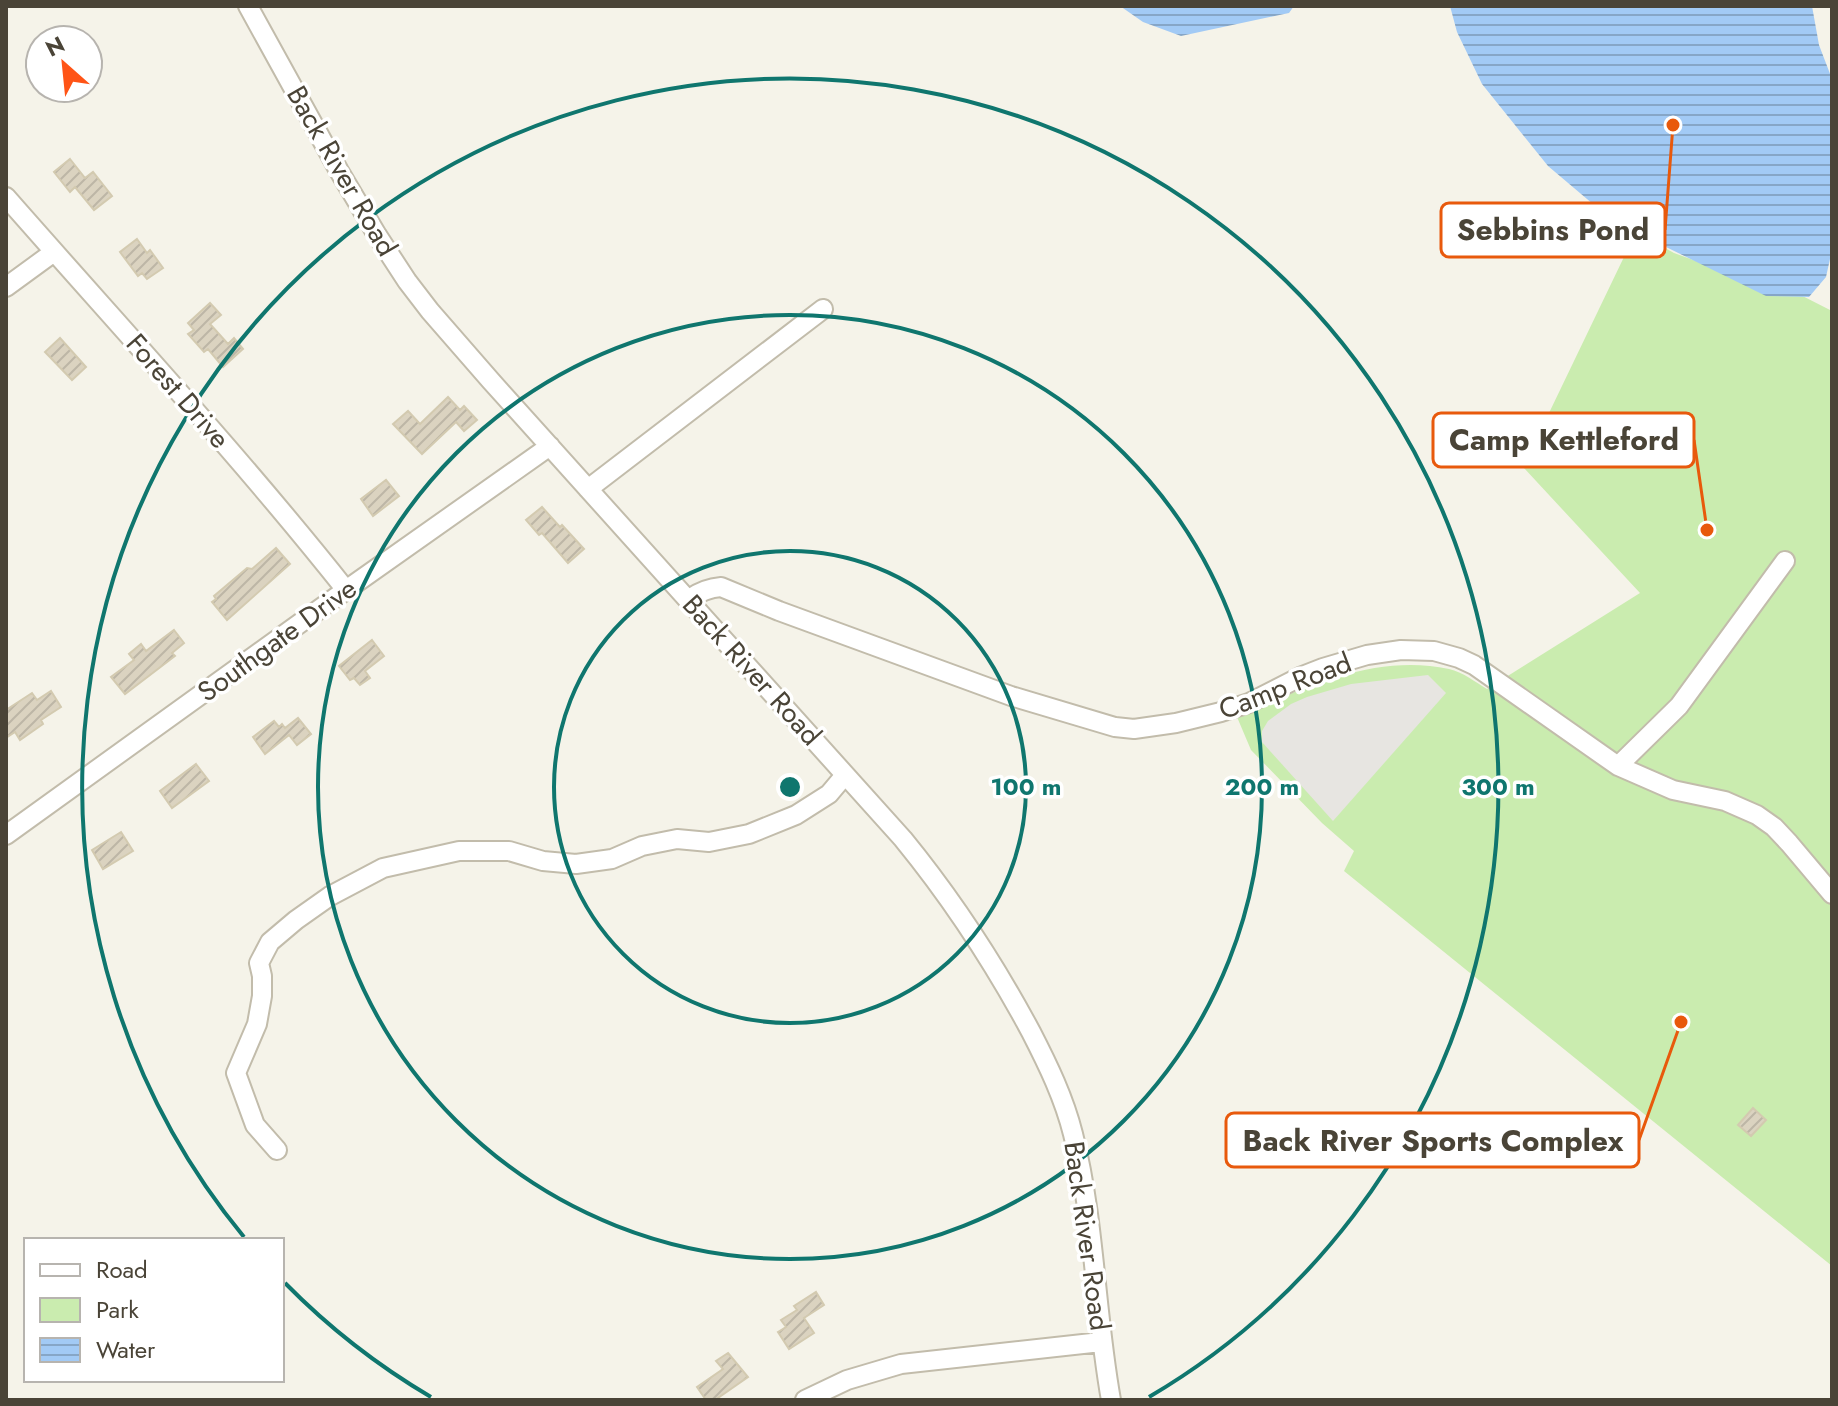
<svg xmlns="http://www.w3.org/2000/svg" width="1838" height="1406" font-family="Jost,sans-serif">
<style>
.park{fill:#caecaf}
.parking{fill:#e7e5e1}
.water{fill:url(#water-rules)}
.building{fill:url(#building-hatch);stroke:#d3cab0;stroke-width:2}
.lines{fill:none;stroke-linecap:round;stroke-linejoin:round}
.minor-casing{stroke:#c2bcab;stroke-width:22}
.minor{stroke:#fff;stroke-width:18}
.ring{fill:none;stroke:#0f766e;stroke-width:4}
.labels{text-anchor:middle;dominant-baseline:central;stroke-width:7;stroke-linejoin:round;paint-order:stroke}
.street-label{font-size:28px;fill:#4a4437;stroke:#fff}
.centre{fill:#0f766e;stroke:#fff;stroke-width:4}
.ring-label{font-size:24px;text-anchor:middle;font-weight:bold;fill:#0f766e;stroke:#fff;stroke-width:7;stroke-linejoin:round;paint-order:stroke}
.leader{fill:none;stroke:#e8590c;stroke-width:3}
.callout-dot{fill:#e8590c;stroke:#fff;stroke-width:3}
.callout{fill:#fff;stroke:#e8590c;stroke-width:3}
.callout-label{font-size:30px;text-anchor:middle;font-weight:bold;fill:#4a4437}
</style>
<defs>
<pattern id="water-rules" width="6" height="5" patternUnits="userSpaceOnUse" patternTransform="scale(2)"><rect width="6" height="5" fill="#a2caf5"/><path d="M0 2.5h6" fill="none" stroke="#86a6c7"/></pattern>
<pattern id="building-hatch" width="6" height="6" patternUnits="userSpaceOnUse" patternTransform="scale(2)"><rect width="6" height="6" fill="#dbd3c0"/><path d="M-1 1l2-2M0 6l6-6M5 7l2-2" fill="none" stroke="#bdb6a6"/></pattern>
</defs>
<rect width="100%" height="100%" fill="#f5f3e9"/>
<path class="park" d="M1636,232L1674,253L1707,265L1767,278L1832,311V1266L1344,871L1354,851L1322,823L1251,750L1237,717C1303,688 1375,653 1449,669C1463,672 1475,682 1487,689L1640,593L1523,467Z"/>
<path class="parking" d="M1428,675L1446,693L1333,821L1262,742V731L1268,721L1291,704L1307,697L1351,684Z"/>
<path class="water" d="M1120,6H1294L1289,13L1181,36L1143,22Z
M1450,6H1812L1819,45L1832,79V250L1826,277L1809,297L1766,296L1613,221L1548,166L1482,84L1457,32Z"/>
<path class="building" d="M70,159L85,178L93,172L112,196L94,210L75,187L70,192L54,172Z
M137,239L147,253L150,250L163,268L147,279L142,273L138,276L120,252Z
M210,303L221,315L210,324L228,344L234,338L243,349L223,367L208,349L204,352L188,334L194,330L188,323Z
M60,338L86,367L72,380L45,352Z
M448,397L460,410L464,406L477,420L464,431L456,422L422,454L393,424L408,411L420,424Z
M386,480L399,496L373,516L361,499Z
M542,507L560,527L562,525L584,549L568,563L542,533L539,535L526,520Z
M276,548L290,564L227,620L212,602L216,599L214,596L247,568L252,569Z
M174,630L184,643L172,653L175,656L125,694L111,677L134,660L129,654L141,644L146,651Z
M372,640L384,656L365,671L370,678L360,685L354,678L350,680L339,666Z
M51,691L61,707L41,720L43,724L20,740L15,732L6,738V710L32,693L37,700Z
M298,718L311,734L297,745L289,735L265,754L253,737L274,721L279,727L282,724L285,728Z
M196,764L209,781L172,808L160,791Z
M121,832L133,851L103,869L92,850Z
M1753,1108L1766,1120L1751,1136L1738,1125Z
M816,1292L824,1305L804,1318L814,1333L789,1349L778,1332L786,1327L781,1320L797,1310L794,1306Z
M728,1353L748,1377L715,1400H706L697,1387L723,1369L716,1361Z"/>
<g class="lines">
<defs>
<path id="minor" d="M248,6L339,171L377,235L407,281L430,311L491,381L903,839C952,899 994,963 1031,1032C1048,1065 1064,1098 1073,1134C1095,1221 1095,1312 1111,1400
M6,197C120,327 238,454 346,590
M6,287L54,252
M588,489L823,309
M689,599C699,592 708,588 721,587L779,611L1011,696L1115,727L1134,729L1176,723L1221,712L1249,703L1300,677L1323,668L1367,655L1401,650L1434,651L1459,658L1474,665L1618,766L1673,790L1725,801L1757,815L1774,827L1789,843L1832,894
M1618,766L1679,706L1785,561
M6,835L346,590L550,446
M277,1150L255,1125L236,1073L257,1024L262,996V976L259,963L270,942L296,920L330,896L383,868L459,851H509L543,861L576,864L612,859L642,846L677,839L709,842L749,834L796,815L829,794L845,775
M805,1400L847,1380L901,1364L1101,1342"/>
</defs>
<use href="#minor" class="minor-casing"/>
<use href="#minor" class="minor"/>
</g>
<g class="ring">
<circle cx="790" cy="787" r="236"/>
<circle cx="790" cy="787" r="472"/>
<path d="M431 1397A708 708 0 0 1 285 1283M244 1237A708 708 0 1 1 1149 1397"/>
</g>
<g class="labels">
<g class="street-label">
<text transform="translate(342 171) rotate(60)">Back River Road</text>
<text transform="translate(178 391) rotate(49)">Forest Drive</text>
<text transform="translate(277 640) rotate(-36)">Southgate Drive</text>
<text transform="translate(752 670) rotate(48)">Back River Road</text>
<text transform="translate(1285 686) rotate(-21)">Camp Road</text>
<text transform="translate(1087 1236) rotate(82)">Back River Road</text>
</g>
</g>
<circle cx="790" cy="787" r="12" class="centre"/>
<g class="ring-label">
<text x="1026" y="795">100 m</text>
<text x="1262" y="795">200 m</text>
<text x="1498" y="795">300 m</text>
</g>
<path class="leader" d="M1673 125L1665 230M1707 530L1694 440M1681 1022L1639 1140"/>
<g class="callout-dot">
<circle cx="1673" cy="125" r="8"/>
<circle cx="1707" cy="530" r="8"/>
<circle cx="1681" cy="1022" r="8"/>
</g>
<g class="callout">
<rect x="1441" y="203" width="224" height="54" rx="8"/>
<rect x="1433" y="413" width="261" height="54" rx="8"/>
<rect x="1226" y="1113" width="413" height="54" rx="8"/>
</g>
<g class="callout-label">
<text x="1553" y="240">Sebbins Pond</text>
<text x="1564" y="450">Camp Kettleford</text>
<text x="1433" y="1151">Back River Sports Complex</text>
</g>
<rect width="1838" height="1406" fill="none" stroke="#4a4437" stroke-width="16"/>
<rect x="24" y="1238" width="260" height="144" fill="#ffffff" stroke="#b7b4af" stroke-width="2"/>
<rect x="40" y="1264" width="40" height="12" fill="#ffffff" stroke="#b7b4af" stroke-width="2"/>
<text x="96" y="1278" font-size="24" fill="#4a4437">Road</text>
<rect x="40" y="1298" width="40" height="24" fill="#caecaf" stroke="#b7b4af" stroke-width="2"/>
<text x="96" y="1318" font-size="24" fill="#4a4437">Park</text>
<rect x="40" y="1338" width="40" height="24" fill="url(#water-rules)" stroke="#b7b4af" stroke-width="2"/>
<text x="96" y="1358" font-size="24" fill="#4a4437">Water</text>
<g transform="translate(64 64) rotate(333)"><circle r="38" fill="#ffffff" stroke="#b7b4af" stroke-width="2"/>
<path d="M0-6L14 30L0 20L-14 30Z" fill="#ff5416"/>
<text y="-12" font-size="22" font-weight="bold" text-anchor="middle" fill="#4a4437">N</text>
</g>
</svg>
